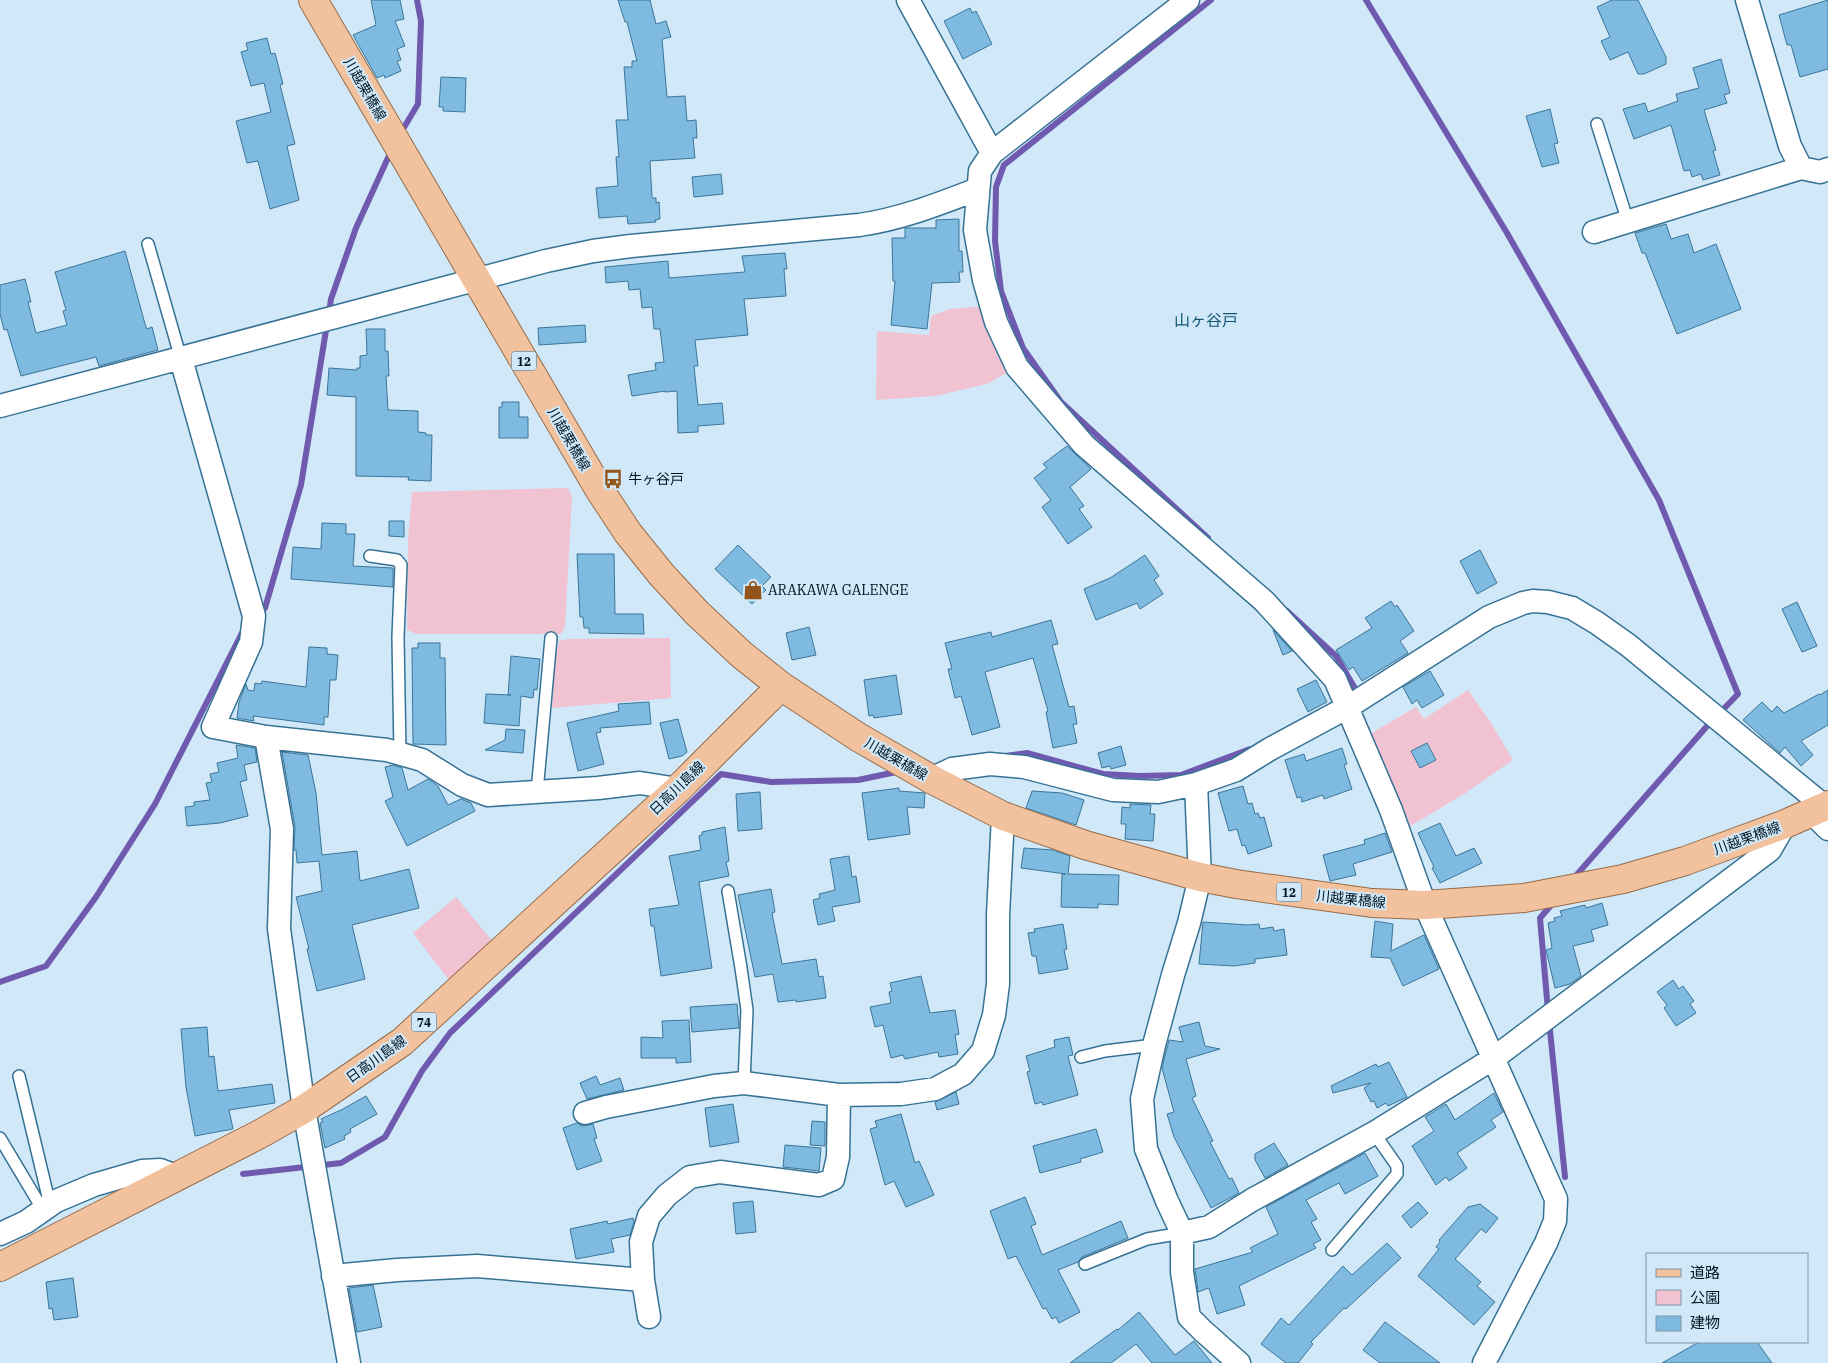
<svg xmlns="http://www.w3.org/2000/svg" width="1828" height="1363" font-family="'IBM Plex Serif','Noto Sans JP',serif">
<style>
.green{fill:#f1c3d2}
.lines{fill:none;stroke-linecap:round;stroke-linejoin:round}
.stream{stroke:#6f5aaf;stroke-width:6}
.building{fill:#7fbbe1;stroke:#3b7699}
.service-casing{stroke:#377295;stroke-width:14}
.minor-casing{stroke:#377295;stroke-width:25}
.primary-casing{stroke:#976c49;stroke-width:30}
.service{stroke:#fff;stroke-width:11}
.minor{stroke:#fff;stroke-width:22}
.primary{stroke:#f2c29e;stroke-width:28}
.labels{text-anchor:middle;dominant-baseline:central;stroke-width:4;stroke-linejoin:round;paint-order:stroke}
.shield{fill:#d0e8f8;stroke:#3e5564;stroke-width:1}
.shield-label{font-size:12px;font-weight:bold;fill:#001624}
.street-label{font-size:14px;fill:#001624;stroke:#d0e8f8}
.poi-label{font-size:14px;fill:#001624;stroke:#d0e8f8;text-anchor:start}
.quarter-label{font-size:16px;fill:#175577;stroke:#d0e8f8}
</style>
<rect width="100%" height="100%" fill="#d0e8f8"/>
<path class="green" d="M984,306L1010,371L987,384L935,396L876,400L877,331L929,335L931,316L950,309Z
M568,488L572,497L565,627L561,634H417L407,630L408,540L412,492Z
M670,638L671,698L552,708L553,673L559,641L570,639Z
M1468,690L1491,723L1513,760L1464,794L1407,828L1370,734L1416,707L1424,719Z
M456,897L494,943L451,983L413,933Z"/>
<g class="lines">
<path class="stream" d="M1366,0L1507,233L1659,500L1738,694L1708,725L1573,879
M400,134L418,104L421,21L417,0
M329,314L331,299L356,228L392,149
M1208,538L1061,402L1023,348L1001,291L995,241L996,187L1004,165L1211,0
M1287,611L1336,656L1356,690L1350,694
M259,614L265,608L301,485L327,324
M1005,756L1027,753L1103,774L1140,776L1181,775L1250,749
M0,982L46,966L96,897L155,804L244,629
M1548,1011L1540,918L1554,902
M1549,1021L1565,1177
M243,1174L341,1163L385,1137L422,1071L450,1033L721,774L771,782L858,780L901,771"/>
</g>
<path class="building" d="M371,0H400L404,19L395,21L405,46L397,49L401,60L397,61L401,71L385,78L384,75L377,78L353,35L376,25Z
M618,0H650L656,24L666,21L671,37L662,39L667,97L685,96L687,121L696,120L697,138H693L695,158L650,161L652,198H656V203L659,202L660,219L655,220L656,222L628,224L627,216L599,218L596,188L618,186L616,157H619L616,120H628L624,67H632V61H637L627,22H625Z
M1612,0H1638L1666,57V64L1644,74H1638L1628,52L1610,60L1601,41L1610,37L1597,7Z
M1828,0V69L1800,77L1791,45H1787L1779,15Z
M970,8L972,13L976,11L992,44L963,59L944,21Z
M267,38L271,54L275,53L283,84L280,85L295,144L287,146L299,200L270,209L258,161L247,163L236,121L271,112L264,83L251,86L241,52L248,50L246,43Z
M1721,59L1730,93L1724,95L1727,103L1704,110L1716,150L1713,151L1720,175L1703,180L1701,174L1692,177L1690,170L1684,171L1671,125L1634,139L1623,109L1645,103L1648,112L1678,101L1676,94L1699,88L1693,68Z
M441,77L466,78L465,112L443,111V107H439Z
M1550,109L1558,143L1554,144L1559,163L1542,167L1526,116Z
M721,174L723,194L694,197L692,177Z
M959,219V251H962L963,272H959L960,282L932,283L927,329L891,325L895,281H893L892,238H905V228H936V220Z
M1666,224L1671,239L1688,234L1694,253L1716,244L1741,309L1677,334L1645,253H1642L1635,233Z
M125,251L145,324L147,329L152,327L158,350L99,366L96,357L21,376L7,329L4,330L0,314V285L25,279L31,302H28L36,333L67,325L63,311L66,310L55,272Z
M785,253L787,269H784L786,296L744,299L748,335L695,340L698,366H694L698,405L722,403L724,424L698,426V432L678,433L677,391L665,392V391L632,396L628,375L656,370L655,363L664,362L660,329H654L652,307L642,308L640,289L629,290L628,281L606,283L605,267L668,261L669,278L745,272L742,256Z
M585,325L586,342L539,345L538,328Z
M366,329H385V351H388L389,376H386L388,410L418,411V432L426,433V435H432L431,481L408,480L409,477L356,476V397L327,395L329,368L357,370V368H360V356L367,355Z
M502,402H519V417H528V438H499V407H502Z
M1067,446L1091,469L1070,487L1084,506L1079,509L1092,527L1068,544L1042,507L1051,500L1034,478L1047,468L1043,464Z
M389,521H404V537L389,536Z
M322,523L346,524V534H355L353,566L393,568V587L291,579L293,547L321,549Z
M738,545L771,577L762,586L766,590L752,604L715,569Z
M1480,550L1497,583L1477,594L1460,561Z
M577,554H614L615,614H643L644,634L589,633V628H584L583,617H580Z
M1145,555L1159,576L1154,580L1163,594L1140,609L1137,603L1096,620L1084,589L1110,578Z
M1391,601L1395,607L1397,605L1414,631L1400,641L1408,653L1362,681L1353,667L1349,670L1336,650L1372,628L1365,618Z
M1797,602L1817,646L1802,652L1782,609Z
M1051,620L1058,644L1052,645L1069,707L1074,706L1077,724H1073L1077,743L1053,748L1046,712L1048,711L1033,658L985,672L1000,727L972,735L961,696L955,698L948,669H952L945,643L991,632L992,637Z
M809,627L816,655L792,660L786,633Z
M1273,630L1292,651L1283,655Z
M418,643H440V658H445L446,745L413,744L412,648H418Z
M309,647L327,648V654L338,655L336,680H330L328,717H324V725L253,716L254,721L237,718L239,702L246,684L248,690L254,691L255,683L261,684L262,681L306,687Z
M511,656L540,659L537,690L534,689L533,698L521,696L519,726L484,723L486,694L511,695H508Z
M1430,671L1444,695L1422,708L1417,700L1412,704L1403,687Z
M896,675L902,714L874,718L873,715L869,716L864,680Z
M1316,680L1327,702L1308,712L1297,689Z
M1828,690V725L1801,741L1813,755L1801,766L1785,747L1780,753L1743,720L1762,702L1772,712L1777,706L1784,713L1819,694L1820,695Z
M649,702L651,724L600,728L601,732L596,733L604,764L578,771L567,723L619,711L618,704Z
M678,719L687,752L682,756L669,759L660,723Z
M506,729L525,730L523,753L485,750L505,740Z
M1427,743L1436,760L1420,768L1411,751Z
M236,745L255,748L257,762L244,765L247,780L240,782L248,816L220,823L187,826L185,807L194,806V802L210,800L206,783L212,782L210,774L219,772L217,763L238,758Z
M1121,746L1126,765L1111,769L1110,766L1102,768L1098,753Z
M1342,748L1347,764L1344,765L1352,789L1324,799L1323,795L1302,802L1301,797L1297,798L1285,760L1304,754L1306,761Z
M282,752L308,755L316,793L322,855L357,851L360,881L409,869L419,908L352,925L365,979L317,991L307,949H309L296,897L322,891L319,861L297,863L296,850H294L295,827Z
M393,765L402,768L408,790L428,779L438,786L448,805L461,799L471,803L475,811L407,846L385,801L393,797L385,767Z
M1243,786L1248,804L1252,803L1255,814L1258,813L1260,818L1264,817L1272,846L1248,854L1245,845L1242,846L1237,829L1229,831L1218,793Z
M899,788V791L925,793L924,808L907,807L910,834L868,840L862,793Z
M1032,791L1062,793L1084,800L1076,825L1026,808Z
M760,792L762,829L738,831L736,794Z
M1130,804L1151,805L1150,814H1155L1153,841L1125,839L1126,824H1121L1122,807L1130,808Z
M1440,823L1456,856L1474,848L1482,863L1440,883L1432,868L1434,867L1418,833Z
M725,827L729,861L726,862L729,876L699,882L712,968L661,976L654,926H651L649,909L679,905L669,856L701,850L699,836L702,835V832Z
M1385,833L1392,852L1353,864L1356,875L1330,881L1323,855L1365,844L1364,840Z
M1024,848L1053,850L1070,856L1068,874L1119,875L1118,905L1098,904V908L1061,907L1062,874H1066L1021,868Z
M849,856L852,877L856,876L860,902L832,907L835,921L818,925L813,900L820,898L819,894L835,890L830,859Z
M771,889L775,912L772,913L782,964L816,959L819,977L823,976L826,998L796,1002V1000L778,1002L773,974L755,977L738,895Z
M1602,903L1608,925L1591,930L1594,941L1573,946L1581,976L1570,984L1555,988L1546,950L1552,948L1548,923L1555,921L1554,918L1562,916L1560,911L1585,905L1586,908Z
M1375,921L1393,924L1391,951L1424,935L1439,969L1403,986L1390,958L1371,957Z
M1203,922L1248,925L1259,924L1260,929L1273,927L1274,931L1284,929L1287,955L1255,959V963L1234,966L1199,964Z
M1063,924L1067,949L1064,950L1068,969L1039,974L1036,956H1032L1028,933L1035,932L1034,929Z
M921,976L930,1013L955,1010L959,1034L955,1035L958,1054L939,1057L938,1052L905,1059L903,1055L891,1058L883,1025L875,1027L870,1007L891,1003L889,992L892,991L890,983Z
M1673,980L1679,989L1683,986L1694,1001L1690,1004L1696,1013L1676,1026L1664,1008L1667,1005L1657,992Z
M737,1004L739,1028L692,1032L690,1007Z
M689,1020L691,1062L676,1063V1058H641V1037L663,1038L662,1021Z
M1199,1022L1205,1046L1220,1049L1186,1059L1196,1096L1192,1098L1213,1141L1210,1142L1229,1179L1232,1178L1239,1193L1211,1208L1174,1137L1167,1114L1174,1112L1162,1068L1169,1040L1183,1042L1179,1027Z
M207,1027L209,1057L214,1056L218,1091L272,1084L275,1103L229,1110L233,1129L195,1136L186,1087L181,1029Z
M1069,1037L1073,1055L1068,1056L1078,1095L1043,1105L1042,1102L1035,1104L1027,1072L1030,1071L1026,1056L1055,1047L1054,1040Z
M1389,1062L1407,1097L1388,1106L1386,1103L1377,1108L1374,1101L1371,1102L1364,1088L1371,1083L1333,1093L1331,1086L1376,1064L1378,1067Z
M596,1076L600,1085L620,1078L624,1090L587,1099L580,1083Z
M956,1092L959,1104L937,1110L935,1102Z
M1494,1093L1503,1112L1491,1120L1496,1127L1457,1153L1467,1168L1449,1181L1446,1177L1436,1185L1412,1146L1434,1131L1425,1117L1446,1104L1455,1120Z
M366,1096L377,1114L350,1129L351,1132L344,1136L345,1139L325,1148L320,1123L323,1122L321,1119L343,1109Z
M733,1104L739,1142L710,1147L705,1108Z
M901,1114L915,1163L919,1161L934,1195L906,1207L894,1181L885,1185L870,1129L877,1127L875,1121Z
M812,1121L825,1122V1146L810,1145Z
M577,1123L582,1126L593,1124L597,1138L594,1139L602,1161L577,1170L563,1128Z
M1096,1129L1103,1152L1080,1159L1081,1162L1040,1173L1033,1146Z
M1274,1143L1288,1165L1265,1178L1255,1160V1154Z
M785,1145L821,1148L819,1171L783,1167Z
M1365,1153L1378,1176L1345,1194L1339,1183L1306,1200L1317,1219L1311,1222L1321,1240L1313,1244L1316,1248L1239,1286L1245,1305L1217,1314L1209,1288L1198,1292L1195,1269L1253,1252L1250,1248L1278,1234L1266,1207Z
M1025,1197L1036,1224L1031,1226L1042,1255L1121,1221L1128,1238L1082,1257L1078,1262L1058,1270L1080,1312L1059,1323L1056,1317L1052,1319L1046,1308L1043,1309L1016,1256L1008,1259L990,1211Z
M753,1201L756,1232L736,1234L733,1203Z
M1418,1202L1428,1213L1411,1228L1402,1216Z
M1480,1204L1498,1218L1486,1233L1481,1229L1455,1259L1481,1282L1477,1286L1495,1302L1474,1325L1418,1276L1439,1249L1436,1247L1440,1242L1439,1240L1468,1207Z
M633,1218L634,1222L630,1235L611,1239L614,1252L576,1259L570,1229L607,1221L608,1224Z
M1387,1243L1401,1258L1346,1309L1344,1308L1311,1342L1313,1344L1298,1363H1286L1261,1344L1281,1318L1289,1325L1343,1266L1352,1275Z
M73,1278L78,1317L54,1320L52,1308L49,1309L46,1282Z
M373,1285L382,1327L357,1332L349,1288Z
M1139,1312L1175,1355L1194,1341L1212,1363H1152L1136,1344L1111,1363H1070L1117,1329L1118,1330Z
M1385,1322L1440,1363H1380L1363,1350Z
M1699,1342H1757L1772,1363H1662Z"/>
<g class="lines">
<defs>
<path id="service" d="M1597,124L1628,222
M148,244L181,359
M370,556L397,560L401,565L398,637L400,754
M537,792L551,638
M728,891L741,968L747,1010L744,1083
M1081,1057L1105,1051L1154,1045
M19,1076L50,1205
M0,1138L43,1210
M1332,1250L1397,1174V1166L1374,1133
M1085,1264L1147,1239L1182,1233"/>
<path id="minor" d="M908,0L992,153
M1188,0L992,153L980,171L975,230L984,280L996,322L1017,367L1084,445L1264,601L1335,679L1391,810L1425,905L1556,1199L1555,1221L1546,1243L1484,1363
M1747,0L1790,146L1801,168L1820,172L1828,169
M1594,232L1801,168
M181,359L254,616L251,642L213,727L266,737L387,750L422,760L462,785L488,795L598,788L640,783L678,789
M0,406L546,261L593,251L631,246L859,225C901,219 939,204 978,189
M266,737L282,829L279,929L304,1109L349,1363
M931,779L952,769L990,764L1024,767L1113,790L1158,792L1196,784L1236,770L1270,749L1348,707L1489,617L1523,603L1533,601L1548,602L1572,608L1597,623L1628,645L1824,806
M1196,784L1200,877L1189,923L1173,975L1154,1045L1142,1099L1146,1149L1167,1201L1182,1233L1209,1227L1252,1200L1374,1133L1494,1058L1770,850L1785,824
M1812,813L1828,829
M585,1113L606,1107L714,1086L744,1083L839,1095L901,1094L935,1089L963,1074L983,1051L994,1015L998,984V915L1003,816
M1182,1233V1272L1189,1317L1203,1331L1239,1363
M0,1234L26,1222L56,1201L94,1185L142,1171L160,1170L176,1176
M333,1276L397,1270L477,1266L643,1280
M649,1317L643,1280L641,1242L649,1216L667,1195L690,1177L720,1172L819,1185L833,1179L838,1157L839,1095"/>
<path id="primary" d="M313,0L599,489L628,533L661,574L697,613L742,655L781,686L858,737L931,779L1003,816L1085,845L1200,877L1236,884L1372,903L1425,905L1524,898L1623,879L1685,861L1785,824L1828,805
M0,1267L260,1134L304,1109L402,1042L678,789L781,686"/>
</defs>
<use href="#service" class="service-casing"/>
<use href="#minor" class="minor-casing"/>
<use href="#primary" class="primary-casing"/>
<use href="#service" class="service"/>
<use href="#minor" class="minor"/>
<use href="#primary" class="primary"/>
</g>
<defs>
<symbol id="bus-bare" viewBox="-9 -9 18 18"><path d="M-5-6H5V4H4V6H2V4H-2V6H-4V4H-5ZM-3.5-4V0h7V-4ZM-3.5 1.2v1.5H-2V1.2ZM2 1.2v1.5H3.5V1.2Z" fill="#93541b" stroke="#d0e8f8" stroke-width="2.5" paint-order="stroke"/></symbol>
<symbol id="shop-bare" viewBox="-9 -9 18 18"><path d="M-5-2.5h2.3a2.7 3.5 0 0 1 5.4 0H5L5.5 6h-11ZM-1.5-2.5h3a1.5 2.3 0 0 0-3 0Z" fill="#93541b" stroke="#d0e8f8" stroke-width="2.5" paint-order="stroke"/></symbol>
</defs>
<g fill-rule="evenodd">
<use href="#bus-bare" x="599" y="465" width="28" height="28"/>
<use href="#shop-bare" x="739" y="576" width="28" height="28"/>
</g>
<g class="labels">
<g class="shield">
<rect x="511.5" y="351.5" width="25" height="19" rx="4"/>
<rect x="1276.5" y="882.5" width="25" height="19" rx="4"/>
<rect x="411.5" y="1012.5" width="25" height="19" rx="4"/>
</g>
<g class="shield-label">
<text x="524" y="361">12</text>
<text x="1289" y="892">12</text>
<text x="424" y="1022">74</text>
</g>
<g class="street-label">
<text transform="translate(365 89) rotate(60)">川越栗橋線</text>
<text transform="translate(569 439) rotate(60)">川越栗橋線</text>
<text transform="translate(896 759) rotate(30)">川越栗橋線</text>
<text transform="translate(677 788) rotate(-44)">日高川島線</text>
<text transform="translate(1747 838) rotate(-20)">川越栗橋線</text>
<text transform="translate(1351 899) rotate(6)">川越栗橋線</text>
<text transform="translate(376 1059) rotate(-36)">日高川島線</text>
</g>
<g class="poi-label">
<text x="628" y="479">牛ヶ谷戸</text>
<text x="768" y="590">ARAKAWA GALENGE</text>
</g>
<g class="quarter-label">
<text x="1206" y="320">山ヶ谷戸</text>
</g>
</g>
<rect x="1646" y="1253" width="162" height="90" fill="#d0e8f8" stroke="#7d94a3"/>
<rect x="1656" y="1269" width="25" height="8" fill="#f2c29e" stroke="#7d94a3"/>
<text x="1690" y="1278" font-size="15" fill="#001624">道路</text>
<rect x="1656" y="1290" width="25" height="15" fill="#f1c3d2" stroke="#7d94a3"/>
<text x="1690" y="1303" font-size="15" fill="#001624">公園</text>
<rect x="1656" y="1316" width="25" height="15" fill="#7fbbe1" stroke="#7d94a3"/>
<text x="1690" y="1328" font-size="15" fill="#001624">建物</text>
</svg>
